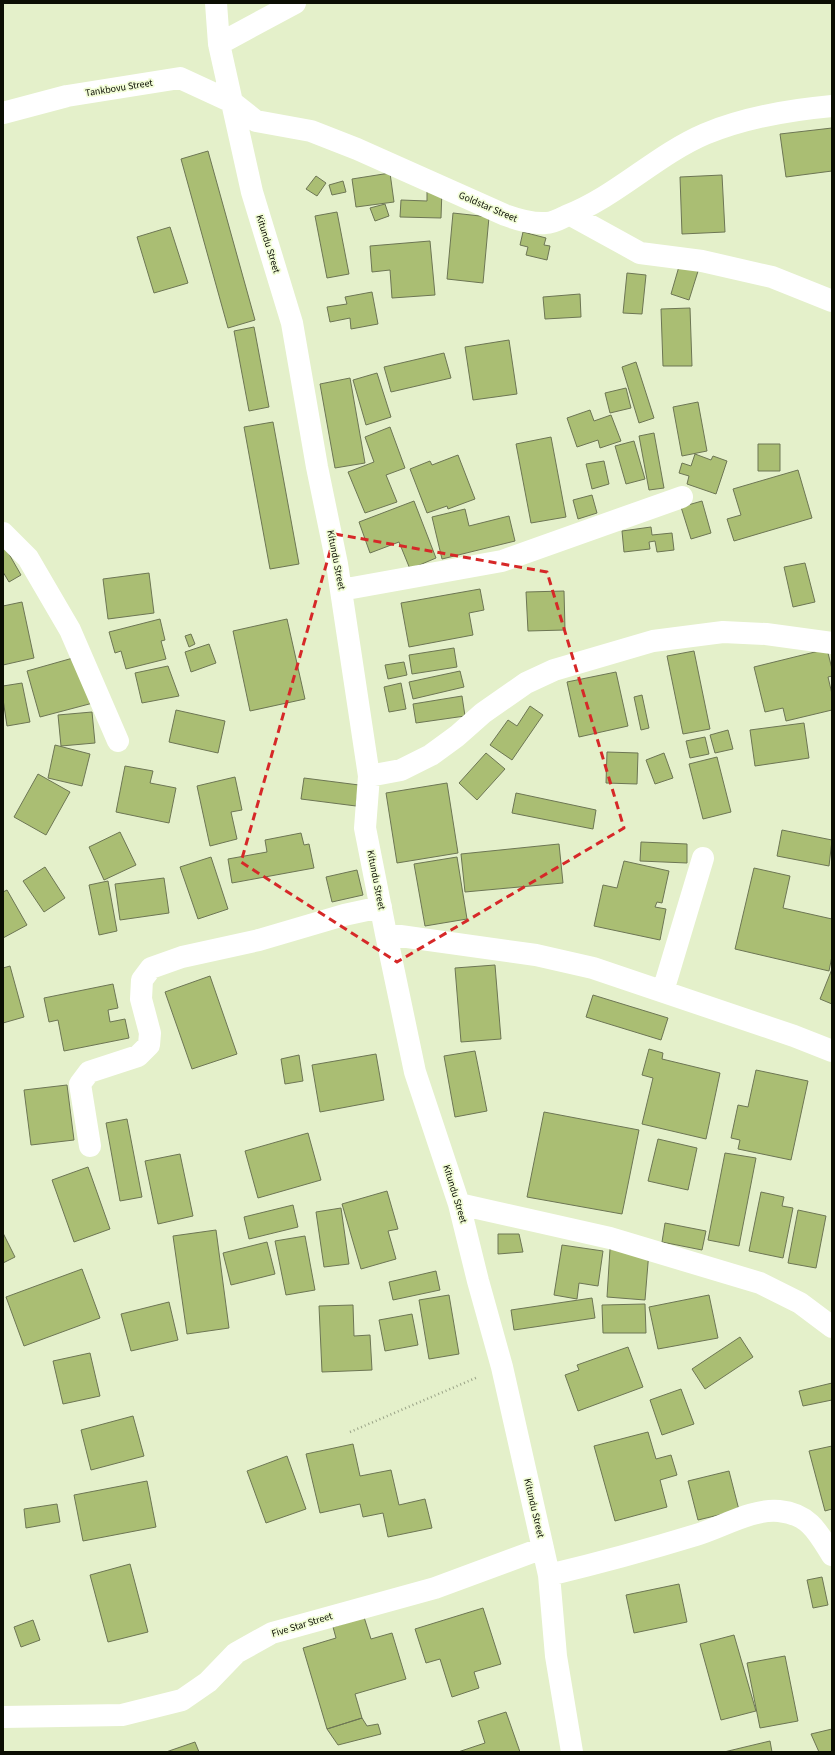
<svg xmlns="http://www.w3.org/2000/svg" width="835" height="1755" font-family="'Source Sans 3',sans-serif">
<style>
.building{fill:#aabe73;stroke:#6d7654}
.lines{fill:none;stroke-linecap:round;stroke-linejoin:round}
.path{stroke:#99a286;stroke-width:2.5;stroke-dasharray:1 3;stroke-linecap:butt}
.minor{stroke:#fff;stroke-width:22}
.marked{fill:none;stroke:#d62828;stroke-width:3;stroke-dasharray:8 5;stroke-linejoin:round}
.labels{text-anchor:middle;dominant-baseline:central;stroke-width:3.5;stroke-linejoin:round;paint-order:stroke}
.street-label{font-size:10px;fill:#0b0e03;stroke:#f2fdd7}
</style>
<rect width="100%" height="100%" fill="#e4f0ca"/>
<path class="building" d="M832,128V171L786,177L780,134Z
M208,151L255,320L228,328L181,159Z
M390,173L394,202L356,207L352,179Z
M722,175L725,232L682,234L680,177Z
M316,176L326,183L317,196L306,189Z
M343,181L346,192L332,195L329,185Z
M427,188L442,189L441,218L400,217L401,200L427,201Z
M385,204L389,216L375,221L370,208Z
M337,212L349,274L327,278L315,216Z
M453,213L489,217L483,283L447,279Z
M170,227L188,283L154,293L137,237Z
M523,232L546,238L544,245L550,246L547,260L526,255L528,247L520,245Z
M430,241L435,295L392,298L390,270L372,272L370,246Z
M680,263L699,268L689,300L671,294Z
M627,273L646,275L642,314L623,313Z
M372,292L378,324L351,329L350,318L330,322L327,307L347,304L345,297Z
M580,294L581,317L545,319L543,297Z
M690,308L692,366H663L661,309Z
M254,327L269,407L249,411L234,331Z
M509,340L517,394L473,400L465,347Z
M444,353L451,378L391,392L384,367Z
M636,362L654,418L639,423L622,367Z
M377,373L391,417L366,425L353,380Z
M350,378L365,463L335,468L320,384Z
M626,388L631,408L610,413L605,393Z
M698,402L707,451L682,456L673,407Z
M590,410L594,421L611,415L621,441L600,448L598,440L577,447L567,418Z
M273,422L299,564L270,569L244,427Z
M390,427L405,468L386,475L397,502L365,513L348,472L374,462L365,437Z
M654,433L664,488L649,490L639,436Z
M551,437L566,517L531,523L516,444Z
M634,441L645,479L626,484L615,446Z
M758,444H780V471H758Z
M695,454L711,460L713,456L727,461L716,494L687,484L689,476L679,473L682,463L691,466Z
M458,455L475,499L448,509L447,506L427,513L410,469L430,461L432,465Z
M604,461L609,484L592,489L586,464Z
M798,470L812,518L734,541L727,519L741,515L733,489Z
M592,495L597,513L578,519L573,500Z
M414,501L436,558L410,569L399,542L370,553L359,522Z
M702,501L711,533L691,539L681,507Z
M465,509L469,526L509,516L515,541L442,559L432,517Z
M651,527L652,535L672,533L674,550L657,552L655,541L649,542L650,549L624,552L622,531Z
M5,547L21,575L9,582L3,572V549Z
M805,563L815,602L793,607L784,567Z
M149,573L154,613L108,619L103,579Z
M480,589L484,610L469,613L473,635L409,647L401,603Z
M564,591L565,630L528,631L526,592Z
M22,602L34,658L3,665V606Z
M160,619L165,640L161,641L166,659L126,669L121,651L115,653L109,632Z
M287,619L305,699L250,711L233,631Z
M191,634L195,644L189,647L185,636Z
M209,644L216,663L191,672L185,652Z
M454,648L457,667L412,674L409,655Z
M827,649L832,669V676L828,677L832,694V710L786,721L783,708L765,712L754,667Z
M694,651L710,729L683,734L667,656Z
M80,656L93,703L40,717L27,671Z
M404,662L407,675L388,679L385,665Z
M168,666L179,696L142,703L135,673Z
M460,671L464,687L413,699L409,682Z
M616,672L628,726L579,737L567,682Z
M22,683L30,722L7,726L3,699V686Z
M401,683L406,709L389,712L384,687Z
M642,695L649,728L641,730L634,697Z
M462,696L465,716L416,723L413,704Z
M530,706L543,715L512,760L490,745L508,720L517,726Z
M176,710L225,721L218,753L169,742Z
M92,712L95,743L61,746L58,715Z
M804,723L809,758L755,766L750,730Z
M728,730L733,749L715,753L710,735Z
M705,737L709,754L690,758L686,741Z
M55,745L90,754L82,786L48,778Z
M607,752L638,753L637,784L606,783Z
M486,753L505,769L477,800L459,783Z
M664,753L673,778L655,784L646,760Z
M717,757L731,812L703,819L689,764Z
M125,766L153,771L150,783L176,788L169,823L116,812Z
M38,774L70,792L46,835L14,817Z
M235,777L242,810L231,812L237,839L210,846L197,786Z
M304,778L359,785L356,806L301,799Z
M447,783L458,853L397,863L386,793Z
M516,793L596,810L593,829L512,813Z
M782,830L832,840L829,866L777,856Z
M120,832L136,865L104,880L89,847Z
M301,833L304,845L309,844L314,868L232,883L228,859L267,852L265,840Z
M641,842L687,844V863L640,861Z
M559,844L563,883L465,892L461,854Z
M211,857L228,909L198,919L180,867Z
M457,857L467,919L425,926L414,864Z
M624,861L669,871L662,903L657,902L655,907L666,909L660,940L594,926L603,885L617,888Z
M45,867L65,898L44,912L23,881Z
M754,868L790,876L783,908L832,919V956L829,971L735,949Z
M357,870L363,895L332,902L326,877Z
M164,878L169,913L120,920L115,884Z
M108,881L117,931L99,935L89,885Z
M7,890L27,925L3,938V892Z
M495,965L501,1039L461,1042L455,968Z
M10,966L24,1017L3,1023V968Z
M832,969V1004L820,999Z
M210,976L237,1054L192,1069L165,992Z
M113,984L118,1008L108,1010L110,1022L125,1019L129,1038L64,1051L58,1020L49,1022L44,998Z
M593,995L668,1018L661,1040L586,1017Z
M649,1049L663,1053L662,1059L720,1073L706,1139L642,1124L653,1078L642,1075Z
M475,1051L487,1111L455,1117L444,1056Z
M376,1054L384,1100L320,1112L312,1065Z
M299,1055L303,1081L285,1084L281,1059Z
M756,1070L808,1081L791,1160L738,1149L740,1140L731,1138L738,1105L748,1107Z
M67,1085L74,1140L31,1145L24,1090Z
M544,1112L639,1130L622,1214L527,1197Z
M127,1119L142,1197L120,1201L106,1123Z
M308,1133L321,1180L258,1198L245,1151Z
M658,1139L697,1148L688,1190L648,1181Z
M725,1153L756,1158L739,1246L708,1240Z
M180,1154L193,1216L158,1224L145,1161Z
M88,1167L110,1229L74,1242L52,1180Z
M387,1191L398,1229L388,1231L396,1259L361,1269L342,1204Z
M761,1192L784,1197L782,1206L793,1208L783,1258L749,1251Z
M293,1205L298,1227L249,1239L244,1217Z
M341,1208L349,1264L324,1267L316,1212Z
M798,1210L826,1216L816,1268L788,1263Z
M665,1223L706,1231L702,1250L662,1242Z
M216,1230L229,1328L187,1334L173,1236Z
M3,1233L15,1257L3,1263Z
M498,1234H519L523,1252L498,1254Z
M305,1236L315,1290L286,1295L275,1241Z
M267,1242L275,1274L231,1285L223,1253Z
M562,1245L603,1251L598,1286L579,1283L577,1299L554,1295Z
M610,1249L649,1251L645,1300L607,1297Z
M82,1269L100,1318L24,1346L6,1297Z
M436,1271L440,1290L393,1300L389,1282Z
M449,1295L459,1354L429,1359L419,1300Z
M709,1295L718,1338L658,1349L649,1307Z
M592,1298L595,1318L514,1330L511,1310Z
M169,1302L178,1340L131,1351L121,1314Z
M645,1304L646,1333H603L602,1305Z
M353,1305L354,1336L370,1335L372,1370L322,1372L319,1306Z
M412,1314L418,1345L385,1351L379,1320Z
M740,1337L753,1357L705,1389L692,1369Z
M628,1347L643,1387L578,1411L565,1375L579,1370L577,1365Z
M90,1353L100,1396L63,1404L53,1361Z
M832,1383V1400L803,1406L799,1391Z
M681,1389L694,1424L662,1435L650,1400Z
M133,1416L144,1456L91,1470L81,1430Z
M648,1432L656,1459L671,1455L677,1475L660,1480L667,1507L615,1521L594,1446Z
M353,1444L360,1476L391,1470L399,1505L425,1499L432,1528L388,1537L383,1513L363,1517L360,1504L320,1513L306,1454Z
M832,1446V1509L825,1511L809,1451Z
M287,1456L306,1509L266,1523L247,1471Z
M729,1471L739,1510L698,1520L688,1481Z
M147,1481L156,1527L83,1541L74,1495Z
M57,1504L60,1522L26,1528L24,1509Z
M130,1564L148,1632L108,1642L90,1575Z
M822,1577L828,1605L813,1608L807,1580Z
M679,1584L687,1622L634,1633L626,1595Z
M483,1608L501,1664L474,1672L479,1688L452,1697L440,1659L426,1663L415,1629Z
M364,1617L371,1639L392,1633L406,1679L355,1694L362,1718L327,1729L303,1648L336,1638L333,1627Z
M33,1620L40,1640L21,1647L14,1627Z
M734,1635L756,1711L721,1720L700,1644Z
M785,1656L798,1721L760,1728L747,1663Z
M506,1712L520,1752H458L485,1743L478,1721Z
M362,1718L367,1726L378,1724L381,1734L338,1745L327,1729Z
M832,1729V1752H819L811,1734Z
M770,1741L772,1752H724Z
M195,1742L199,1752H166Z"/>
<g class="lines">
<path class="path" d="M350,1432L478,1377"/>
<path class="minor" d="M216,3L219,44L252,192L292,323L317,467L337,564L369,776L365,828L386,934L415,1072L459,1204L478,1281L502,1367L549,1575L556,1656L572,1752
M219,44L295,3
M3,113L67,96L180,78L232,102L256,121L311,131L357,149L505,215C519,220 532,224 546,223C553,223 560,219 566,216C616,197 656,155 705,134C746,117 788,110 832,106
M571,215L640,253L702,261L772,277L832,301
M3,533L28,558L70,630L118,741
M341,590L502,561L682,497
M369,776L401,770L431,755L457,736L483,713L526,683L554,670L653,641L723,632L766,634L832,643
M386,934L536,955L593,968L794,1036L832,1051
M663,991L703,858
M90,1146L80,1084L89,1072L138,1056L149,1045L150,1033L141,999L142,980L151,968L182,957L259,940L344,915L381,907
M459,1204L610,1238L760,1283L800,1303L832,1327
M549,1575C599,1563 647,1550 696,1535C720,1528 754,1508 779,1511C809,1514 818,1532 832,1555
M3,1717L122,1715L182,1700L208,1682L236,1653L272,1633L435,1588L543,1548"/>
</g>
<path class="marked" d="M335,534L547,572L624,828L397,962L241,862Z"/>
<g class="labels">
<g class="street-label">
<text transform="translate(119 88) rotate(-9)">Tankbovu Street</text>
<text transform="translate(488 207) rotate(23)">Goldstar Street</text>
<text transform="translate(268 244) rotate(73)">Kitundu Street</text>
<text transform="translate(336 560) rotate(79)">Kitundu Street</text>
<text transform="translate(376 880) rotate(79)">Kitundu Street</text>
<text transform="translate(455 1194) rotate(73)">Kitundu Street</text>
<text transform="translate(534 1508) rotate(77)">Kitundu Street</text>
<text transform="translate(302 1625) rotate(-17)">Five Star Street</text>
</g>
</g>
<rect width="835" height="1755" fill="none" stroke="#0b0e03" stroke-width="8"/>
</svg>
